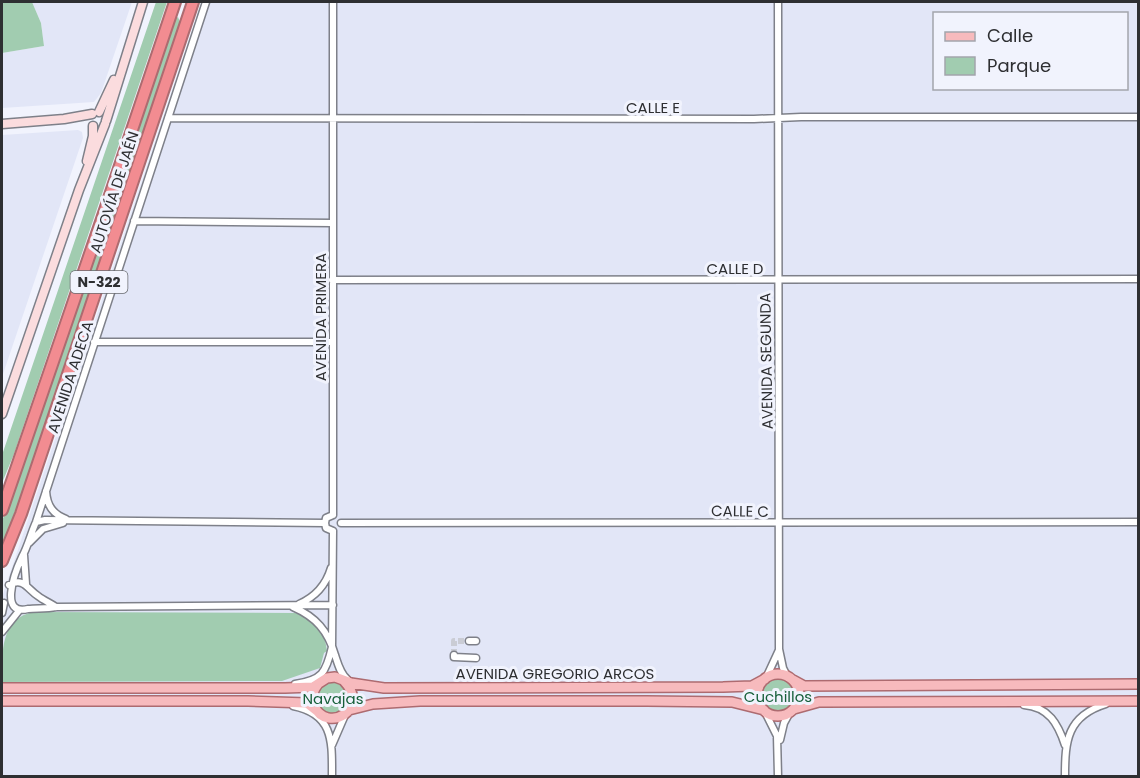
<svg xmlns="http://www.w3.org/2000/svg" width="1140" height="778" font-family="Poppins,sans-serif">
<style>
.built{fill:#e2e6f7;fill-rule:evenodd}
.green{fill:#a1ccb0}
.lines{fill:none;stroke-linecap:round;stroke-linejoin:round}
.street-tunnel{stroke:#caccd4;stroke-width:6;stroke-dasharray:6 3;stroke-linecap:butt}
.street-casing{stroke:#7e8089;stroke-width:9}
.secondary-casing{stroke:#7e8089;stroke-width:11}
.primary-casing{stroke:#ad6b70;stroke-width:12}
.highway-casing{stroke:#ad6b70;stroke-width:14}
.street{stroke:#fff;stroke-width:6}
.secondary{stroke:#fbdcde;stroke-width:8}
.primary{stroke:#f7babd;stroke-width:9}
.highway{stroke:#f28c91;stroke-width:10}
.labels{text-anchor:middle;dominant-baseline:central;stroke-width:6;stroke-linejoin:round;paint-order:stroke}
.shield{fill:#f1f3fd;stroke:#686a6f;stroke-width:1.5}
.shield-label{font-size:14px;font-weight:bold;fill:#2e2f32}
.street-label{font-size:15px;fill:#2e2f32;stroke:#f1f3fd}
.park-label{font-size:15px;fill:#165f3a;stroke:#f1f3fd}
</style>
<rect width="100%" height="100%" fill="#f1f3fd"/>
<path class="built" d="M32,2H132L101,93L94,102L2,108V53L44,46L41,23Z
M202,2H1138V776H2V597ZM934,14H1126V88H934Z
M78,130L82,132L83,138L2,377V135Z"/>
<path class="green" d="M2,2H32L41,23L44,46L2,53Z
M156,2H167L14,454L2,483V455Z
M178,17L180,22L26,483L2,546V521L31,445L173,20Z
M33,612L295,613C315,619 325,631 327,651L324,653L320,668L282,681L2,682C2,653 0,619 33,612Z
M761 696a17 17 0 1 1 34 0a17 17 0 1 1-34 0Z
M317 698a16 16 0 1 1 32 0a16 16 0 1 1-32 0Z"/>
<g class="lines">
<path class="street-tunnel" d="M454,655V641H469"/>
<defs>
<path id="street" d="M206,2L36,522C31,533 28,546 22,557C13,576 0,616 28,609C37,608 46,609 56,607L333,605
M333,2V515
M778,2L779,649L783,668L788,678
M168,118L754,119L801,117H1138
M134,221L332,223
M332,280L1138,279
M94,342H333
M46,491C47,506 53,514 66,519
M333,515L326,518L325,523L326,528L333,531
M36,522L45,520L325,523
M341,523L1138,522
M29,543L43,529L63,523
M24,555L26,584
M9,585C24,577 27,589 38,596C43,600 50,603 56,607
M299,604C315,597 326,585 331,568
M293,607C316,617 328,631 335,655C338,664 340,673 347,679
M2,613L4,603
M2,632L18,612
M469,641H476
M454,655V657L476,658
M766,678L779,650
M295,684C322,680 326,673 332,647L333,531
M1024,705C1049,707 1058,724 1065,745
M293,706C334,714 332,742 332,776
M765,712L777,736L778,776
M780,740L784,723L790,712
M332,745L345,715
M1065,776C1065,741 1067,716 1106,704"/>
<path id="secondary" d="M99,112L114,80
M106,121L143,2
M2,124L64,119L92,114
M87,161L93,136V126
M2,414L79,190L105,124"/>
<path id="primary" d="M757 695a21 21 0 1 1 42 0a21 21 0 1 1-42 0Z
M793,680L804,686L1138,684
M318,684C313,690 311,698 314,706C327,734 371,709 344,681
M2,688H285L313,687L327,678L335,677L351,683L384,688L723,687L752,686L765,679
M2,701H248L307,703L317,711
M794,709L819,702L1138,701
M349,710L373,704L420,701H647L732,702L764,710"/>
<path id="highway" d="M2,510L104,213L175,2
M2,561L21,514L193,2"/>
</defs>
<use href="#street" class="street-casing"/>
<use href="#secondary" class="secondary-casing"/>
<use href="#primary" class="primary-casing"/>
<use href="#highway" class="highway-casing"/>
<use href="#street" class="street"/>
<use href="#secondary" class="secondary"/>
<use href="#primary" class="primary"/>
<use href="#highway" class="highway"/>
</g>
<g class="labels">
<rect class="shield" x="70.5" y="271" width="57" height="22" rx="4.5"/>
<g class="shield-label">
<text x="99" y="282">N-322</text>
</g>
<g class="street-label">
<text x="653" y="107">CALLE E</text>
<text transform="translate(114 192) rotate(-72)">AUTOVÍA DE JAÉN</text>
<text x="735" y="268">CALLE D</text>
<text transform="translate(320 317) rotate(-90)">AVENIDA PRIMERA</text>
<text transform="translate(766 361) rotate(-91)">AVENIDA SEGUNDA</text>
<text transform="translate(70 377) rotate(-72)">AVENIDA ADECA</text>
<text transform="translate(740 511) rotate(1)">CALLE C</text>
<text x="555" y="673">AVENIDA GREGORIO ARCOS</text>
</g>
<g class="park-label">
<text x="778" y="696">Cuchillos</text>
<text x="333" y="698">Navajas</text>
</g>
</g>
<rect width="1140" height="778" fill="none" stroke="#2e2f32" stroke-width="6"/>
<rect x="933" y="12" width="195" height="78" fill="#f1f3fd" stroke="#a3a5ac" stroke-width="1.5"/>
<rect x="945" y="32" width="30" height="9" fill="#f7babd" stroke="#a3a5ac" stroke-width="1.5"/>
<text x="987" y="42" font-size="18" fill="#2e2f32">Calle</text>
<rect x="945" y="57" width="30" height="18" fill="#a1ccb0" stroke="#a3a5ac" stroke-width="1.5"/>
<text x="987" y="72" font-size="18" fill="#2e2f32">Parque</text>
</svg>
